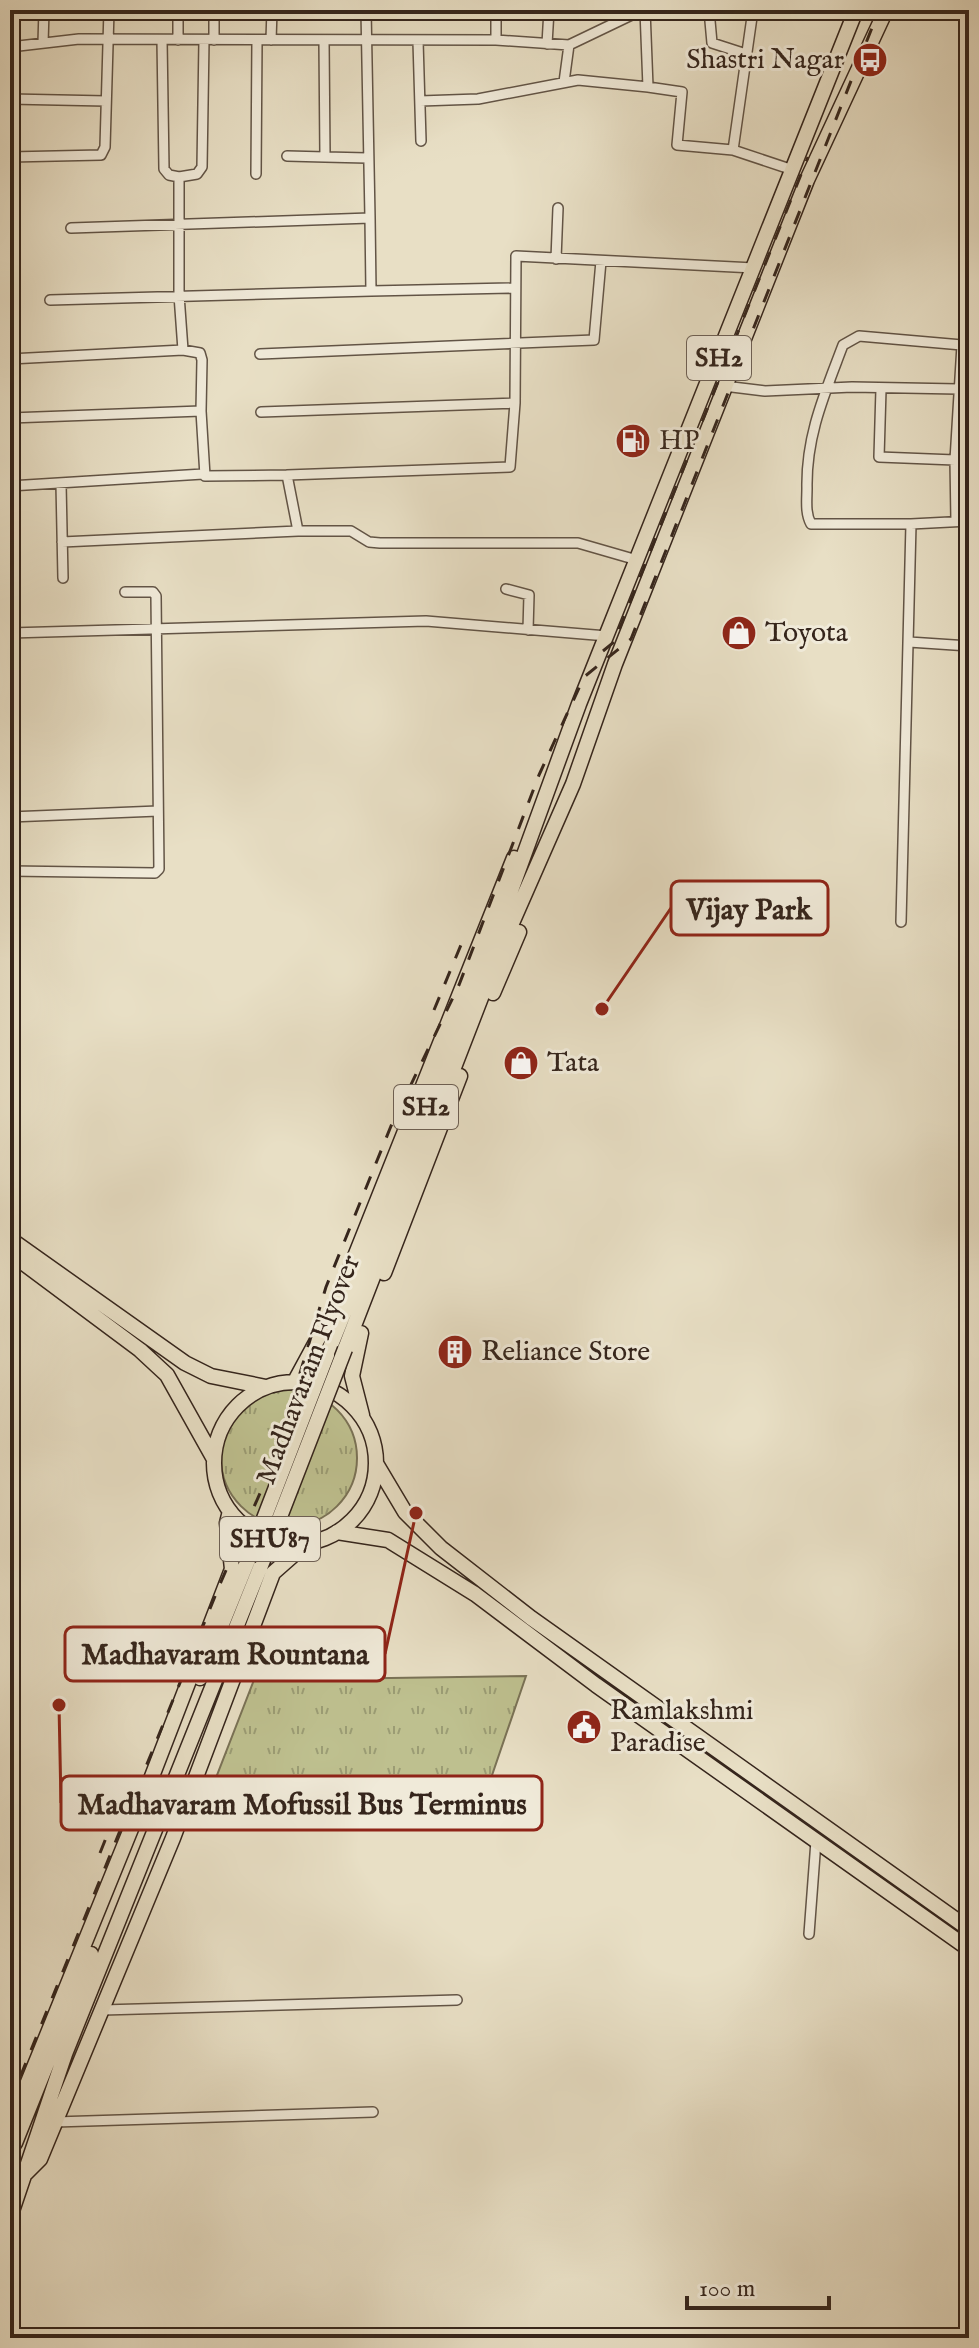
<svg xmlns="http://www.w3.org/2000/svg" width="979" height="2348" font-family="'IM FELL English',serif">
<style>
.grass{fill:url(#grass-tufts);stroke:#7a7256;stroke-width:2}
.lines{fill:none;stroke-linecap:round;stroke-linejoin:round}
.minor-casing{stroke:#625446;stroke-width:12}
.primary-casing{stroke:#35251c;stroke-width:17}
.minor{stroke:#f0ead9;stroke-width:9}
.primary{stroke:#e8dfc5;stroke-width:14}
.rail{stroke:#35251c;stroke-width:3;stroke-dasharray:14 14;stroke-linecap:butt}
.primary-bridge-casing{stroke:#35251c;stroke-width:17;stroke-linecap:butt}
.primary-bridge{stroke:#e8dfc5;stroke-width:14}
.labels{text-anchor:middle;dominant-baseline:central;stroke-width:6;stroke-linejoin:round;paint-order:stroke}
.shield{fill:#f0ead9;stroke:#6d6055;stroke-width:2}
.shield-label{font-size:26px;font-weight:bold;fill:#35251c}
.poi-label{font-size:28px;fill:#35251c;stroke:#f0ead9;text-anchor:start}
.street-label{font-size:28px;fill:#35251c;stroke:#f0ead9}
.leader{fill:none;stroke:#8f2418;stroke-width:3}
.callout-dot{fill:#8f2418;stroke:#f0ead9;stroke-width:3}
.callout{fill:#f0ead9;stroke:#8f2418;stroke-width:3}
.callout-label{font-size:30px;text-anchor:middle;font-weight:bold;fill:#35251c}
</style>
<defs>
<pattern id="grass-tufts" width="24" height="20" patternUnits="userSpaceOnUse" patternTransform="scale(2)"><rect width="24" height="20" fill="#bec08f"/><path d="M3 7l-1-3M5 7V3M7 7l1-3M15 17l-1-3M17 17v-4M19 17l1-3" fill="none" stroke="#9b9c74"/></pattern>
</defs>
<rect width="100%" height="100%" fill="#e8dfc5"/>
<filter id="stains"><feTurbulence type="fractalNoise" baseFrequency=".0025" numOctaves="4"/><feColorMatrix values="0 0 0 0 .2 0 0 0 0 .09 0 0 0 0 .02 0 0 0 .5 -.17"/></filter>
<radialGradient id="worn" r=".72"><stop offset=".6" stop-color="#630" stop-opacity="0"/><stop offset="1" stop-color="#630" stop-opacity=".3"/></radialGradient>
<path class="grass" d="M221 1458a68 68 0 1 1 136 0a68 68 0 1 1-136 0Z
M526,1676L489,1784L212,1788L254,1680Z"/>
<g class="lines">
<defs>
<path id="minor" d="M178,10V40
M214,10V40
M709,10L712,43L746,54
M162,40L164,169L169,175L179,177V295L183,350
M271,40L272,10
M496,40V10
M324,41L325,157L367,158
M418,41L421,141
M43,43L44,10
M547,44L549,10
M10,47L79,39L496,40L569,45L642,10
M564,82L569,45
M648,87L682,92L677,145L733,150L753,10
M10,99L106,101
M420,101L478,99L578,80L648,87L645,10
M733,150L793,170
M287,156L325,157
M10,157L101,155L105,147L109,10
M256,174L257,40
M179,177L197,174L202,167L204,40
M71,228L370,218L366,10
M556,259L558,208
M371,291L515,288
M10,294L13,324
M50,300L371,291L370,218
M260,354L594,340L601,261
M10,359L183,350L200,353L202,360L201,411L10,418
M724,386L765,391L852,387L958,389
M881,389L879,457L955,460
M201,411L205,476L287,475L298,531H351L369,542L380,543H578L637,560
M261,412L515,403
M287,475L510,467L515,403L516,256L754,268
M61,484L63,578
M10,486L203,474
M956,521L955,460L962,345H969
M911,524H811C805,513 807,500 807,488C806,435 825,393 843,345L859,336L962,345
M62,542L298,531
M506,589L529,595L528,630
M10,633L426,621L607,636
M909,642L969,646
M10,817L158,811
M10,871L155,873L159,869L156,596L153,592H125
M901,922L911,524L969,521
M809,1934L816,1841
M102,2010L457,2000
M55,2122L373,2112"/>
<path id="primary" d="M493,993L519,932
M10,1239L185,1363L211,1376L266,1387
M10,1253L140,1350L167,1375L214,1459
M384,1273L460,1076
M361,1333L352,1376L362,1415
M345,1349L494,964L573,784L615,664L807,180L886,10
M327,1355L482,970L579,704L856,10
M295,1381L334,1309L514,858
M214 1463a81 81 0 1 1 162 0a81 81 0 1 1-162 0Z
M377,1465L405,1512L441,1548L531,1618L969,1929
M337,1532L388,1540L475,1594L596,1685L969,1949
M200,1678L248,1560
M15,2143L91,1954
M10,2152L13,2119L146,1792L232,1569L227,1523L230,1511
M26,2173L40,2159L173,1838L273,1573L307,1543
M10,2217L65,2054L266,1553"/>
</defs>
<use href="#minor" class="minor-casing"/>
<use href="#primary" class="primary-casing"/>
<use href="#minor" class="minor"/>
<use href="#primary" class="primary"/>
<path class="rail" d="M603,651L614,642L808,157
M434,1010L463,940
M100,1853L122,1798
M10,2102L220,1584L272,1466L326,1287L391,1126L459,985L539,775L584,677L631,639L879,10"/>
<defs>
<path id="primary-bridge" d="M266,1553L345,1349
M248,1560L327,1355"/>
</defs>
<use href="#primary-bridge" class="primary-bridge-casing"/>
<use href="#primary-bridge" class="primary-bridge"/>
</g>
<defs>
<symbol id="bus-disc" viewBox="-11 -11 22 22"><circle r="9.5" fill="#8f2418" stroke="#f0ead9"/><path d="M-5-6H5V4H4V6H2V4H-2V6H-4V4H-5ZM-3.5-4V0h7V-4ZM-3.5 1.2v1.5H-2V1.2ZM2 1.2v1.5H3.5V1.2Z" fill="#fff"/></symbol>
<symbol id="fuel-disc" viewBox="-11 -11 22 22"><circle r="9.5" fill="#8f2418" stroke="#f0ead9"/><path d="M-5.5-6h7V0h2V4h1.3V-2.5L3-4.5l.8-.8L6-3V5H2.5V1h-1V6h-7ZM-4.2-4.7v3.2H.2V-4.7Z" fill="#fff"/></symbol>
<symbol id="shop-disc" viewBox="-11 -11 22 22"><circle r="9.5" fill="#8f2418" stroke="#f0ead9"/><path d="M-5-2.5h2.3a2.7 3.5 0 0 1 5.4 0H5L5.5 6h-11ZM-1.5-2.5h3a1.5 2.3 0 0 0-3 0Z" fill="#fff"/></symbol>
<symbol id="building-disc" viewBox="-11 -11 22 22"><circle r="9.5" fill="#8f2418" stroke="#f0ead9"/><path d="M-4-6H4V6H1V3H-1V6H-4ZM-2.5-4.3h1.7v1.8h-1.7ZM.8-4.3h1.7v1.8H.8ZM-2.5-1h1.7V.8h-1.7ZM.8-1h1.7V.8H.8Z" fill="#fff"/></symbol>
<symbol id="civic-disc" viewBox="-11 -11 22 22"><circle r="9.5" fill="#8f2418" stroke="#f0ead9"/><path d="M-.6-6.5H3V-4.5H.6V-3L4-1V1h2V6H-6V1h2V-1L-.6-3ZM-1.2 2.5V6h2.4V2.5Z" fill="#fff"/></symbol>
</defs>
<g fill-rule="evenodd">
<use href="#bus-disc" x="850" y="40" width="40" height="40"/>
<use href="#fuel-disc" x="613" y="421" width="40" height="40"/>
<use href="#shop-disc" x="719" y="613" width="40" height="40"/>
<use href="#shop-disc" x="501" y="1043" width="40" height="40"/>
<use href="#building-disc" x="435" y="1332" width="40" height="40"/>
<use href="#civic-disc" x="564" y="1707" width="40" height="40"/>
</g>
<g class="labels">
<g class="shield">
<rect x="687" y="336" width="64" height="44" rx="6"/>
<rect x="394" y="1085" width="64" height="44" rx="6"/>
<rect x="220" y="1517" width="100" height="44" rx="6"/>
</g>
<g class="shield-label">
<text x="719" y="358">SH2</text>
<text x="426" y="1107">SH2</text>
<text x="270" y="1539">SHU87</text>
</g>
<g class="poi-label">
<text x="844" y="60" text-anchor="end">Shastri Nagar</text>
<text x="659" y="441">HP</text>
<text x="765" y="633">Toyota</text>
<text x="547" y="1063">Tata</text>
<text x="481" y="1352">Reliance Store</text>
<text x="610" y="1711">Ramlakshmi<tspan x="610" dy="32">Paradise</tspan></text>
</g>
<g class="street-label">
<text transform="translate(309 1370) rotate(-69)">Madhavaram Flyover</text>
</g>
</g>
<path class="leader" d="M602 1009L671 908M416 1513L385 1654M59 1705L61 1803"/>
<g class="callout-dot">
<circle cx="602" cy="1009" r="8"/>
<circle cx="416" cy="1513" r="8"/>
<circle cx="59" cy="1705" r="8"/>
</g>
<g class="callout">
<rect x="671" y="881" width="157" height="54" rx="8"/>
<rect x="65" y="1627" width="320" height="54" rx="8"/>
<rect x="61" y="1776" width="481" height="54" rx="8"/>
</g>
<g class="callout-label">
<text x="749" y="919">Vijay Park</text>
<text x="225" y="1664">Madhavaram Rountana</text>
<text x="302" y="1814">Madhavaram Mofussil Bus Terminus</text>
</g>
<rect width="979" height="2348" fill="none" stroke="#e8dfc5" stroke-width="40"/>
<rect x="12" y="12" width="955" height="2324" fill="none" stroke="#35251c" stroke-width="4"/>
<rect x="20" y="20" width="939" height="2308" fill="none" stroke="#35251c" stroke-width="2"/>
<path d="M687 2296v12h142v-12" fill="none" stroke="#35251c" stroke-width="4"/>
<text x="699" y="2296" font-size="24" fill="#35251c" stroke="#f0ead9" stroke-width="6" paint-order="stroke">100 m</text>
<rect width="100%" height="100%" filter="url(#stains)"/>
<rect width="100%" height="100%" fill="url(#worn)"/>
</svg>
